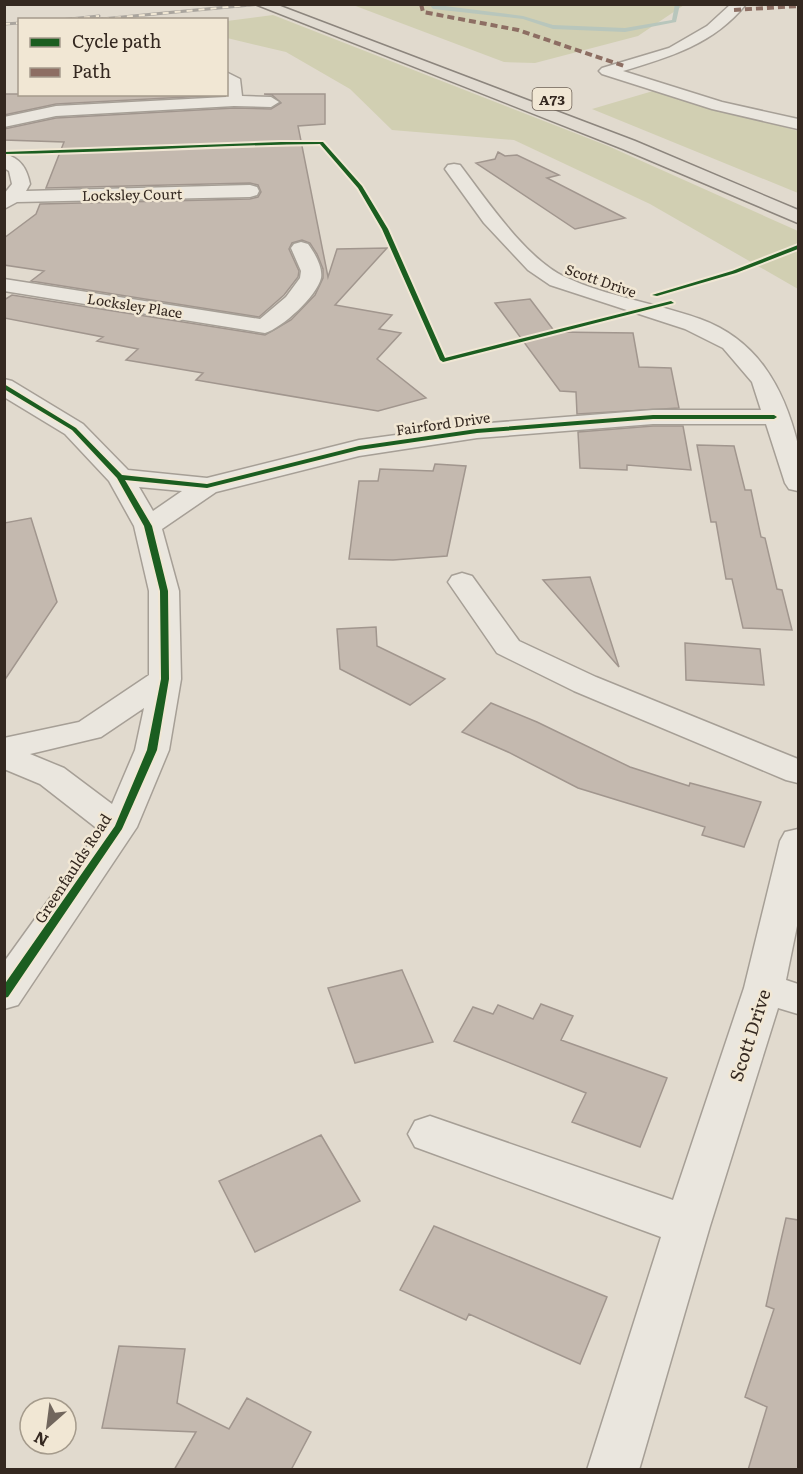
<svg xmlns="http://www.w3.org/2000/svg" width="803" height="1474" font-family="Literata,serif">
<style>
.green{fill:#d1cfb2}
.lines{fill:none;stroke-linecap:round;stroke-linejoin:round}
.stream{fill:#b8c6bc;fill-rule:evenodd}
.building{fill:#c4b9af;stroke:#a1968e;stroke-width:1.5}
.minor-casing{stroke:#a69f96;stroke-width:3}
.major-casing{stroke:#8c857d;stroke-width:3}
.minor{fill:#eae6de;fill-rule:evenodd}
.major{fill:#e1dbd1;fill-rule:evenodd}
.rail-casing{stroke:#aaa59e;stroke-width:3}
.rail{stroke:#f1e7d4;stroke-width:2;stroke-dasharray:6;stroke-linecap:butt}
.quiet{stroke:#8d6e63;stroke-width:4;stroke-dasharray:7 4;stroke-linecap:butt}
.cycleway-casing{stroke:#f1e7d4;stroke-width:4}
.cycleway{fill:#1b5e20;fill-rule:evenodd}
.labels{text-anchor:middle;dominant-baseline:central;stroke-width:5;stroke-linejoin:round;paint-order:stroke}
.shield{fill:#f1e7d4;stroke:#6d6156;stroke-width:1.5}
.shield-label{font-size:14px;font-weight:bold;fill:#342820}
.far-street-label{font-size:14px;fill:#342820;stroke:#f1e7d4}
.street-label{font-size:15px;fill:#342820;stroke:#f1e7d4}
.near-street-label{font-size:18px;fill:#342820;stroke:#f1e7d4}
</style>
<rect width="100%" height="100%" fill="#e1dace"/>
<path class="green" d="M353,5H684L638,36L535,63L504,62Z
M273,15L608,146L798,231V289L650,204L514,140L392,130L350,89L286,52L227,38V21Z
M653,91L798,131V193L592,109Z"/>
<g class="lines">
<path class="stream" d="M429,4L523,16L553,25L625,28L672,20L675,4H680L676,22L625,32L553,29L523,19L433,9Z"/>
</g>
<path class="building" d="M4,94H224V95L56,104L4,115Z
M264,94H325V124L298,126L328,277L337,249L387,248L335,305L392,315L379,329L401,333L377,359L426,398L378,411L196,380L203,373L126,360L138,349L97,341L103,337L4,318V300L12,295L265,335L291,320L315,295L323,278V269L317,254L310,243L302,240L292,243L289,249L299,271L298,277L284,295L259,317L31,281L44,271L4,265V238L36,214L40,204L250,199L258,197L261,192L258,185L250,183L46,188L64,142L4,140V129L56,118L234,108L271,109L281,103L272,95Z
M498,152L505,156L517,155L559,175L547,178L625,218L575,229L476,163L495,159Z
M530,299L555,332L633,333L639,367L671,368L679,408L577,414L576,392L560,391L495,303Z
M653,426H683L691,470L627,465V470L580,468L578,432Z
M697,445L734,446L745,490H751L761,537L765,538L777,589L782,590L792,630L743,628L732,579H726L716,522H711Z
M435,464L466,466L447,556L393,560L349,559L359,481H378L380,469L433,471Z
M31,518L57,602L4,681V523Z
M590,577L619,667L543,580Z
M376,627L377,646L445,679L410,705L340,669L337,629Z
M685,643L760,649L764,685L686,680Z
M491,703L537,722L630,767L689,786L690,783L761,802L744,847L702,835L705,827L578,788L508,752L462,732Z
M402,970L433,1042L355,1063L328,988Z
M541,1004L573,1016L561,1040L667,1078L640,1147L572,1122L586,1093L454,1041L473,1007L493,1014L498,1005L533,1019Z
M321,1135L360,1201L255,1252L219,1181Z
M786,1218L798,1220V1470H748L767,1407L745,1397L774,1309L766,1306Z
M434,1226L607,1297L580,1364L469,1314L466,1320L400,1290Z
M119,1346L185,1349L177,1403L229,1429L247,1398L311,1432L291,1470H174L196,1432L102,1428Z"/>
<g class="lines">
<defs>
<path id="minor" d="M731,4H746C714,44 670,57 623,71L722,102L798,119V129L712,109L602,74L599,71L602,68L669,48L707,26Z
M226,72L240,79L242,96L271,97L279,102L271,107L234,106L56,116L4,127V117L56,106L226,97Z
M4,154C21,158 27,169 30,184L26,191L250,185L257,187L259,191L257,195L250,197L17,202L4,209V194L12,184L9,171L4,168Z
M454,164L460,165C486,199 526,259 565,277C608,297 656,303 700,319C758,340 784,388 798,445C801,459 798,477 798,491L789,489L785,483L766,424H653L477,438L359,456L216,492L162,529L179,591L181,679L169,750L137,827L18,1005L4,1009V962L99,830L40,784L4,769V738L79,722L149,675V591L134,526L109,481L65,434L4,397V379L12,381L83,424L128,470L207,478L359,440L477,424L653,410H761L752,382L723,348L685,329L550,285L528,270L484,223L445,169L448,165ZM139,487L182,491L153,511ZM144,708L135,750L112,804L64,768L30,754L101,737Z
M301,242L308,244C314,252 323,267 321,278C317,296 282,328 265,333L4,291V279L260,319L286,297L300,278L301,271L291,248L294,244Z
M462,573L472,576L519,641L596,677L798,759V783L786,780L574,691L497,653L448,582L452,576Z
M798,829V921L786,980L798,984V1014L778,1008L710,1226L639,1470H587L661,1237L415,1147L408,1134L415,1121L430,1116L673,1200L744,988L780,841L785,832Z"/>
<path id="major" d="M255,4H275L635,141L798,210V223L623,149Z"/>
</defs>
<use href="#minor" class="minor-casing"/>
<use href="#major" class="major-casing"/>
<use href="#minor" class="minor"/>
<use href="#major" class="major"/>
<defs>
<path id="rail" d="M60,20L99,16
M91,20L260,4
M4,24L20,23"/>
</defs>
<use href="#rail" class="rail-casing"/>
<use href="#rail" class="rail"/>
<path class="quiet" d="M421,4L423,12L518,30L624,66
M734,10L798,6"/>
<defs>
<path id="cycleway" d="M281,142H323L362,186L388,229L445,358L671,301L674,303L443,362L440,360L382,229L358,188L320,144C215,145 110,153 4,154V152Z
M798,245V249L736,273L657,296L652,295L732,271Z
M4,384L76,428L122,475L207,484L359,446L477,429L653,415H774L777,417L774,419H653L477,433L359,450L207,488L125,480L152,526L168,591L169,679L157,750L122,829L8,997L4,998V985L115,826L147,750L161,679L160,591L144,526L117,478L72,430L4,389Z"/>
</defs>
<use href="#cycleway" class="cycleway-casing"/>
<use href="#cycleway" class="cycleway"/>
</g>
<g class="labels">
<rect class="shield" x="532.5" y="88" width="39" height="22" rx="4.5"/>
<g class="shield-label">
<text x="552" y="99">A73</text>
</g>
<g class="far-street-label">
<text transform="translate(132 194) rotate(-1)">Locksley Court</text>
<text transform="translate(601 280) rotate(19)">Scott Drive</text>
<text transform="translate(135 305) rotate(9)">Locksley Place</text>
<text transform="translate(443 423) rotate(-8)">Fairford Drive</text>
</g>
<g class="street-label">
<text transform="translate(72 868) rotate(-57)">Greenfaulds Road</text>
</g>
<g class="near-street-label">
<text transform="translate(749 1035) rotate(-72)">Scott Drive</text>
</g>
</g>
<rect width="803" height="1474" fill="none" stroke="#342820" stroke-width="12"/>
<rect x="18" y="18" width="210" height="78" fill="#f1e7d4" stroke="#a59b8c" stroke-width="1.5"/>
<rect x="30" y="38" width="30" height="9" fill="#1b5e20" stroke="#a59b8c" stroke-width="1.5"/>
<text x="72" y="48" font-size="18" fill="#342820">Cycle path</text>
<rect x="30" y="68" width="30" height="9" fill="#8d6e63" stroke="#a59b8c" stroke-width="1.5"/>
<text x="72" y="78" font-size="18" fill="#342820">Path</text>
<g transform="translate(48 1426) rotate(208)"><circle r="28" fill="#f1e7d4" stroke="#a59b8c" stroke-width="1.5"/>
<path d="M0-4.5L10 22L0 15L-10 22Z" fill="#71665d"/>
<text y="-9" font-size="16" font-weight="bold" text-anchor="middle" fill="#342820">N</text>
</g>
</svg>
